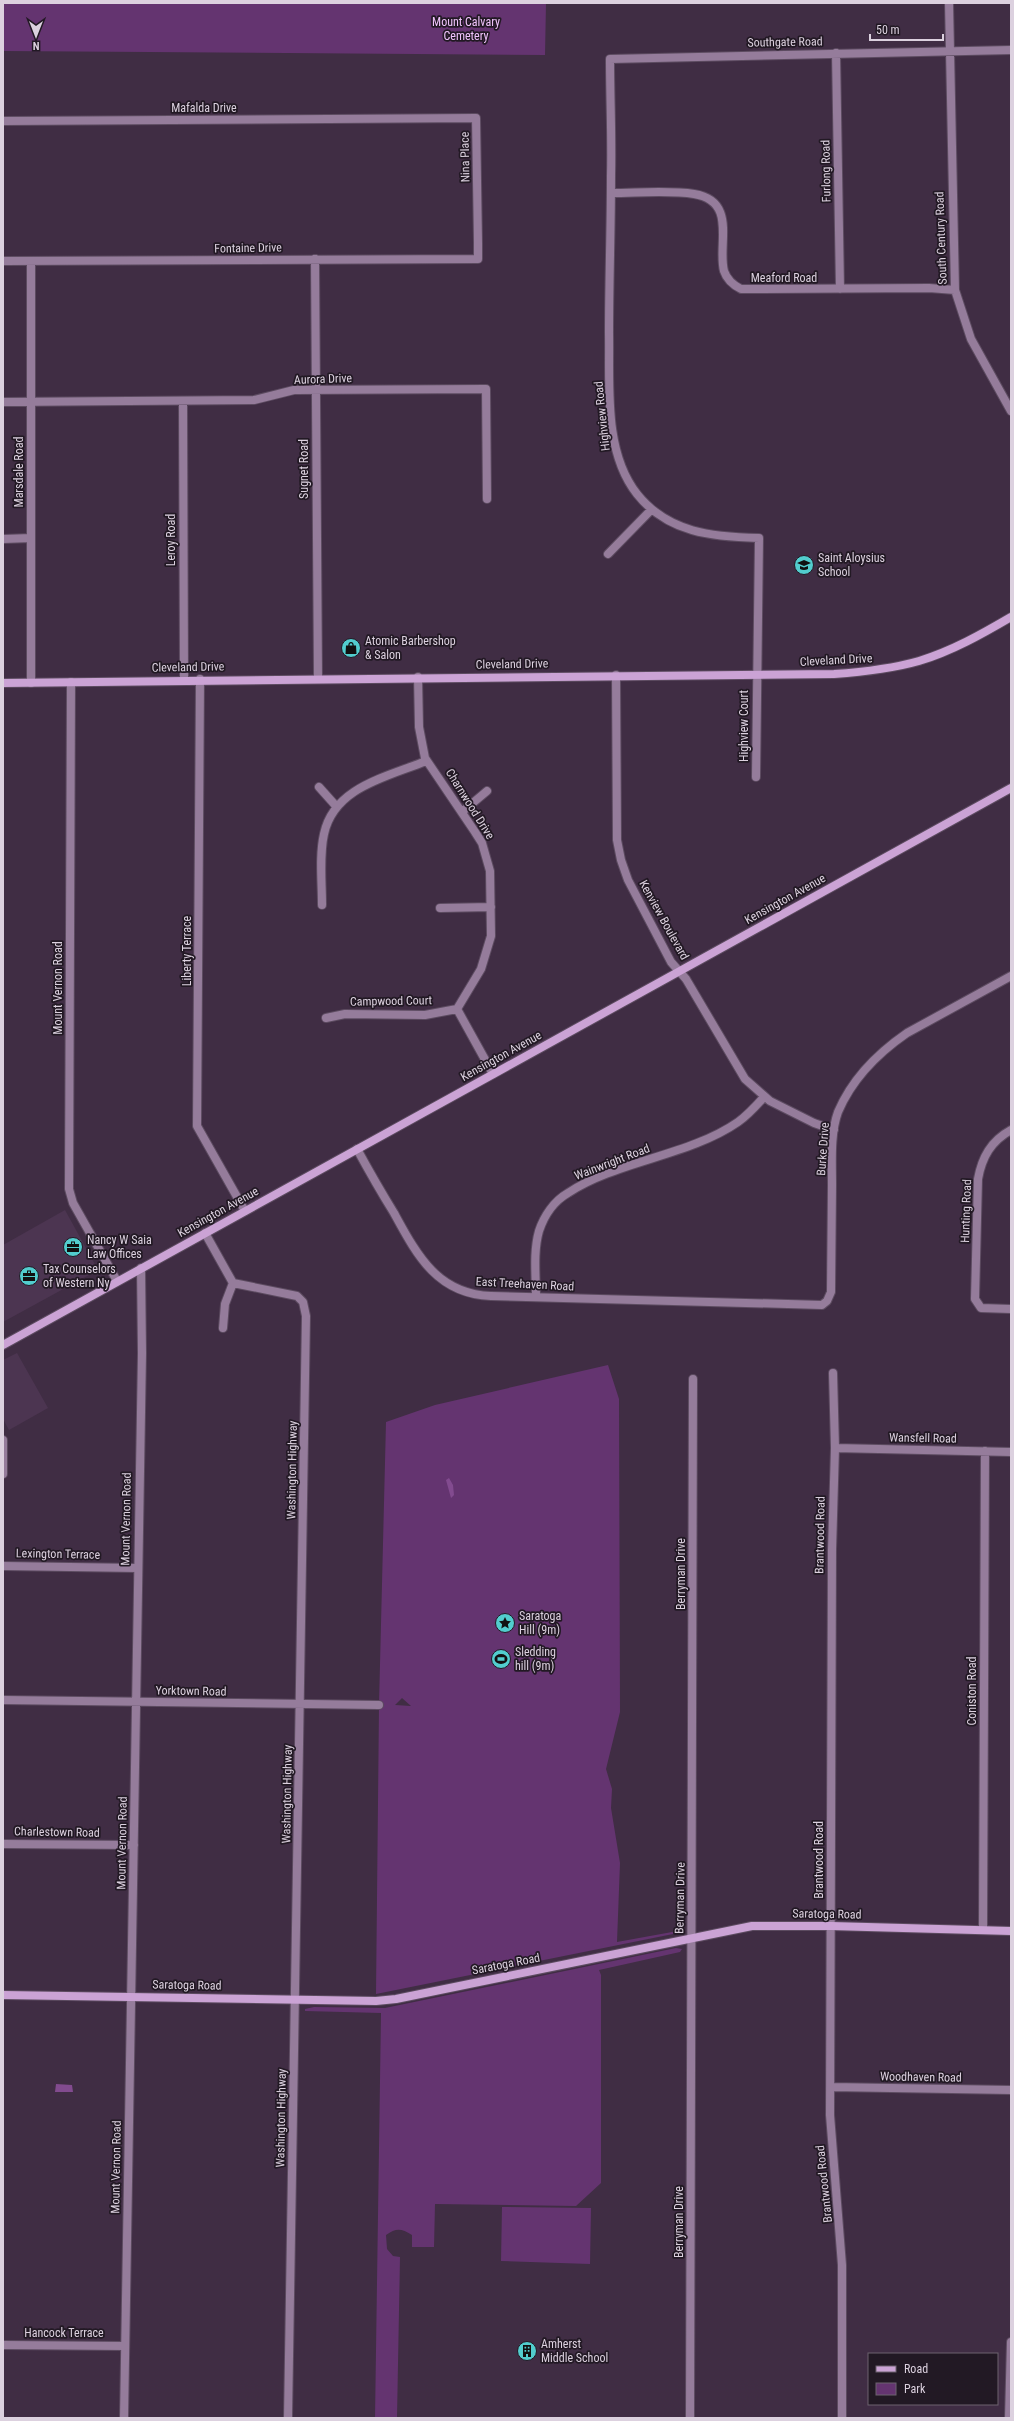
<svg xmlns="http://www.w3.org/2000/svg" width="1014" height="2421" font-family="'Roboto Condensed',sans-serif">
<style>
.built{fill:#4c3551}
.green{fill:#643470;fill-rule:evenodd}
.water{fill:#824b8f}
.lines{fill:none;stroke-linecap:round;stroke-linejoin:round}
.street-casing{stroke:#5c4b60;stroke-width:10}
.secondary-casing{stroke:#5c4b60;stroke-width:10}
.street{stroke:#957c9b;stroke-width:8}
.secondary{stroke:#cba3d5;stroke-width:8}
.labels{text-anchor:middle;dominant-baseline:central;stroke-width:3.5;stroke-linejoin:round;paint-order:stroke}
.park-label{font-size:12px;fill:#f0c3fc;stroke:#221924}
.street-label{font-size:12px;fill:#dcd1df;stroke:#221924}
.poi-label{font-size:12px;fill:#dcd1df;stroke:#221924;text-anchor:start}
</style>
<rect width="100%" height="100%" fill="#402d44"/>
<path class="built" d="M65,1210L98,1270L3,1322V1245Z
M17,1353L48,1408L9,1430L3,1419V1360Z"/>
<path class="green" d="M3,3H546L545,55L3,51Z
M608,1365L619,1399L620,1712L606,1769L612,1789L611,1808L620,1863L617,1942L683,1930V1932L376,1994L379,1705L386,1422L435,1405ZM402,1698L411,1706L395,1705Z
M676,1948L682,1949L680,1952L599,1970L601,1975V2183L576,2206L435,2204L434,2247H412V2235C401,2228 396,2228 386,2235L387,2249L393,2256L400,2257L397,2418H375L381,2013L305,2011V2009L314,2007L385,2008Z
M502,2207L591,2208L590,2264L501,2261Z"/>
<path class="water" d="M449,1478L453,1485L454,1495L451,1498L446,1480Z
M56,2084L72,2085L73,2092H55Z"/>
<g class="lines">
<defs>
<path id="street" d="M949,3L955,290L971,339L1011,411
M836,53L840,289
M3,121L476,118L478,243V259L3,261
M611,193C637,193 669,190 694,194C738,201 717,245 724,271C727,280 733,285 741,289L929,288L955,290
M315,259L318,678
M183,401L184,679
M3,402L254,400L294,390L486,389L487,499
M3,539L31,538
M608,554L651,510
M616,675L617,840L621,860L628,880L671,962L686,979L745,1079L770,1101L814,1123L834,1130
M418,677L419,727L425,758L475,832L482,843L490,871L491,936L481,969L457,1009
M200,679L197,1126L245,1211
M71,682L69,1189L73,1203L117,1281
M31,683V261
M756,777L759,538C713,537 668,533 637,494C603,451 610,384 609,333C609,281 611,229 611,176C612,137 610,98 610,59L1011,50
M319,787L336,806
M462,812L487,791
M322,905C322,882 319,856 324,834C334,787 387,777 426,761
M440,908L491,907
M457,1009L493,1074
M326,1018L345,1014L425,1015L457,1009
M1011,1130C991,1141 982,1157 978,1179L975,1299L981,1308L1011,1309
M357,1149C369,1171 381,1192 394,1213C417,1255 437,1294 491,1296L822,1305L827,1301L831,1292C831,1256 832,1220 832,1185C832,1162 830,1134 838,1112C852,1079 878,1053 907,1033L1011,976
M205,1233L233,1283L297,1296L303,1302L306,1316L288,2418
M536,1297C536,1276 533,1252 539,1231C544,1216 554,1201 568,1193C616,1161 689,1156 738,1122C748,1115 756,1106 764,1097
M223,1328L225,1304L233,1283
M833,1373L835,1448L832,1550L830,2115L842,2265V2418
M3,1440V1474
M835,1448L1011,1452
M3,1566L137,1568
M3,1700L379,1705
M3,1844L134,1845
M983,1930L985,1451
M831,2087L1011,2090
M3,2345L125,2346
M124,2418L142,1353L141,1268
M690,2418L693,1379
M1009,2418L1011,2342"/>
<path id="secondary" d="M3,683L834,674C863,672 891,669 919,661C952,651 982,634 1011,617
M3,1345L1011,788
M3,1995L376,2001L396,1999L752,1926H831L1011,1931"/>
</defs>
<use href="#street" class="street-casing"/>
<use href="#secondary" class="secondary-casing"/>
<use href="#street" class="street"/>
<use href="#secondary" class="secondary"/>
</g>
<defs>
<symbol id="school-disc" viewBox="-11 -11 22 22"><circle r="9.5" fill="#52cdce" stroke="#221924"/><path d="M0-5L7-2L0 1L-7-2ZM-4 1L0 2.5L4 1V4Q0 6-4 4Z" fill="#111"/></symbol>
<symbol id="shop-disc" viewBox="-11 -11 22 22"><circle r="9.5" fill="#52cdce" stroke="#221924"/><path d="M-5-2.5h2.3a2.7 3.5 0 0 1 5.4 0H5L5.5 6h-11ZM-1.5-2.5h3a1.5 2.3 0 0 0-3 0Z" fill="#111"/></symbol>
<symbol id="office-disc" viewBox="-11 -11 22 22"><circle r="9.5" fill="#52cdce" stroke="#221924"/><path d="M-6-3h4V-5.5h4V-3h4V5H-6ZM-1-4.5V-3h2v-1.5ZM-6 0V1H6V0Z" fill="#111"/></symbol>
<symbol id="sight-disc" viewBox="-11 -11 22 22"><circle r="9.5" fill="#52cdce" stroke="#221924"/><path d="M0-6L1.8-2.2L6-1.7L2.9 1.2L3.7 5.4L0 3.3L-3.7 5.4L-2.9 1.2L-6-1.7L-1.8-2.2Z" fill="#111"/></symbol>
<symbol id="stadium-disc" viewBox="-11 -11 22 22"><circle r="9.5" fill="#52cdce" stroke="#221924"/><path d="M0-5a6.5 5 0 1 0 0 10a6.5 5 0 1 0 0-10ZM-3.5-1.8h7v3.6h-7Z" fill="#111"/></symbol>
<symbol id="building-disc" viewBox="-11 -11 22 22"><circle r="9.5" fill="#52cdce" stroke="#221924"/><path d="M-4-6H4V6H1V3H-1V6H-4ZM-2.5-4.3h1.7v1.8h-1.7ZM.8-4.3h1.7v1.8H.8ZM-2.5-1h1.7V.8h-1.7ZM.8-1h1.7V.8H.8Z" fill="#111"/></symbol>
</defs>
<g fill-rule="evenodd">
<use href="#school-disc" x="793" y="554" width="22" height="22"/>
<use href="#shop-disc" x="340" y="637" width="22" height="22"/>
<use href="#office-disc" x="62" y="1236" width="22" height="22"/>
<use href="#office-disc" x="18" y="1265" width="22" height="22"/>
<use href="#sight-disc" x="494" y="1612" width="22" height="22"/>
<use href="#stadium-disc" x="490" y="1648" width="22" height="22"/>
<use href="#building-disc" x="516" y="2340" width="22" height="22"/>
</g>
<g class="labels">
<g class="park-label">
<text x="466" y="22">Mount Calvary<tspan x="466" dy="14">Cemetery</tspan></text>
</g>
<g class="street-label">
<text transform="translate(785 42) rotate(-1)">Southgate Road</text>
<text x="204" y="108">Mafalda Drive</text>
<text transform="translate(465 157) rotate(-91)">Nina Place</text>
<text transform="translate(826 171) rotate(-91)">Furlong Road</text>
<text transform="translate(941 238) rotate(-92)">South Century Road</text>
<text transform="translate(248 248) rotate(-1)">Fontaine Drive</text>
<text x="784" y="278">Meaford Road</text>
<text transform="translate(323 379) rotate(-2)">Aurora Drive</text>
<text transform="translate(602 416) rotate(-96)">Highview Road</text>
<text transform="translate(304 469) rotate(-90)">Sugnet Road</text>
<text transform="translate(19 472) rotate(-90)">Marsdale Road</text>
<text transform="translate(171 540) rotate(-90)">Leroy Road</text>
<text transform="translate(836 660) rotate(-3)">Cleveland Drive</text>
<text transform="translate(512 664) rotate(-1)">Cleveland Drive</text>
<text transform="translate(188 667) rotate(-1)">Cleveland Drive</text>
<text transform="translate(744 726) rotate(-90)">Highview Court</text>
<text transform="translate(470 804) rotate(58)">Charnwood Drive</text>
<text transform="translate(785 899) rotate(-29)">Kensington Avenue</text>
<text transform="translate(664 920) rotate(61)">Kenview Boulevard</text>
<text transform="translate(187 951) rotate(-90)">Liberty Terrace</text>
<text transform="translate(58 988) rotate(-90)">Mount Vernon Road</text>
<text transform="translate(391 1001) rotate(-1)">Campwood Court</text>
<text transform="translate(501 1056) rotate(-29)">Kensington Avenue</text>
<text transform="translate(823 1149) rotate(-86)">Burke Drive</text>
<text transform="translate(612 1162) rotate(-21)">Wainwright Road</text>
<text transform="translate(966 1211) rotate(-88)">Hunting Road</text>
<text transform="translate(218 1212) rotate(-29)">Kensington Avenue</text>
<text transform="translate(525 1284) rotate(3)">East Treehaven Road</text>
<text transform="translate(923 1438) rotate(1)">Wansfell Road</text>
<text transform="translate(292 1470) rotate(-89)">Washington Highway</text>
<text transform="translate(126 1519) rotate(-89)">Mount Vernon Road</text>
<text transform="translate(820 1535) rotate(-89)">Brantwood Road</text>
<text transform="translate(58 1554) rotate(1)">Lexington Terrace</text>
<text transform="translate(681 1574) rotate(-90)">Berryman Drive</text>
<text transform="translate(191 1691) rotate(1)">Yorktown Road</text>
<text transform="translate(972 1691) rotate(-90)">Coniston Road</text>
<text transform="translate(287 1794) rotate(-89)">Washington Highway</text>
<text transform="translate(57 1832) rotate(1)">Charlestown Road</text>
<text transform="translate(122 1843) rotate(-89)">Mount Vernon Road</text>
<text transform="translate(819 1860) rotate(-90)">Brantwood Road</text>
<text transform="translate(680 1898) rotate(-89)">Berryman Drive</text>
<text transform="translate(827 1914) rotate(1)">Saratoga Road</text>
<text transform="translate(506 1964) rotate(-11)">Saratoga Road</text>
<text transform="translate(187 1985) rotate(1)">Saratoga Road</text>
<text transform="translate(921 2077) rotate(1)">Woodhaven Road</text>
<text transform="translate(281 2118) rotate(-89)">Washington Highway</text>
<text transform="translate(116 2167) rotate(-89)">Mount Vernon Road</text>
<text transform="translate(824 2184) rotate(-96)">Brantwood Road</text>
<text transform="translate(679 2222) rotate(-90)">Berryman Drive</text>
<text x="64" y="2333">Hancock Terrace</text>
</g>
<g class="poi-label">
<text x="818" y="558">Saint Aloysius<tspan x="818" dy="14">School</tspan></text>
<text x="365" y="641">Atomic Barbershop<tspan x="365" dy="14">&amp; Salon</tspan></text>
<text x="87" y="1240">Nancy W Saia<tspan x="87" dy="14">Law Offices</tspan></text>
<text x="43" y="1269">Tax Counselors<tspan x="43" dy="14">of Western Ny</tspan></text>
<text x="519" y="1616">Saratoga<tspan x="519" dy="14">Hill (9m)</tspan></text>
<text x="515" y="1652">Sledding<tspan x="515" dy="14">hill (9m)</tspan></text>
<text x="541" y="2344">Amherst<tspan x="541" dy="14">Middle School</tspan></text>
</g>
</g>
<rect width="1014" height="2421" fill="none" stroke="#dcd1df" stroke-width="8"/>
<rect x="868" y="2353" width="130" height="52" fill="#221924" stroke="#6c636f"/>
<rect x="876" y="2366" width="20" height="6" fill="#cba3d5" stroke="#6c636f"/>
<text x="904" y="2373" font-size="12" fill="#dcd1df">Road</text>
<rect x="876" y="2383" width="20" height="12" fill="#643470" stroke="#6c636f"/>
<text x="904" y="2393" font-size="12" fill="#dcd1df">Park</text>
<g transform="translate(36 36) rotate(180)" stroke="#221924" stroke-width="3" paint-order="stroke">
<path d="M0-3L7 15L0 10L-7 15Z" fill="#dcd1df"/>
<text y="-6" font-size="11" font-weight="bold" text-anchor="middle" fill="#dcd1df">N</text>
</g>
<path d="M870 34v6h73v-6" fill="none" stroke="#dcd1df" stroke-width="2"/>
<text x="876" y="34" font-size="12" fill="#dcd1df" stroke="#221924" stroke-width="3" paint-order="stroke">50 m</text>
</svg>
